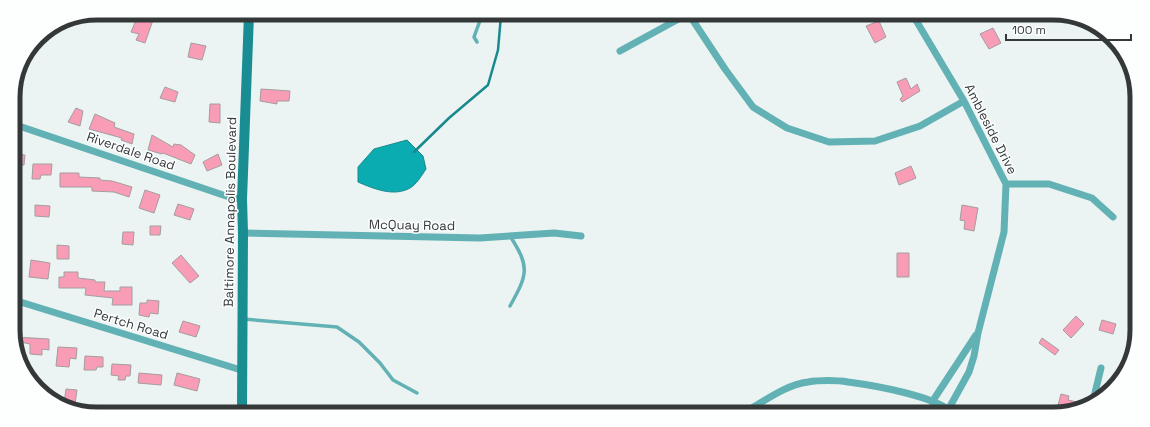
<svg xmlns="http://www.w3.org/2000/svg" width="1150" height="427" font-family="'Space Grotesk',sans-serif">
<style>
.water{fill:#0bacb1;stroke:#18898d}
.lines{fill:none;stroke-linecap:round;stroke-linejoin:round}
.stream{stroke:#18898d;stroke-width:2.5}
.building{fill:#f99cb5;stroke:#a49d9f}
.lane{stroke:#62b1b4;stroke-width:3.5}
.street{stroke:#62b1b4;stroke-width:7}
.secondary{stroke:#198d91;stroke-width:10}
.labels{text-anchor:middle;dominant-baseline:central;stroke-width:3;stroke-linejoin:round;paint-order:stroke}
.street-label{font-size:13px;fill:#353839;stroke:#fdffff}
.rim{fill:none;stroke:#353839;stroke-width:5}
</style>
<rect width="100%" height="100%" fill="#ebf3f3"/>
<path class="water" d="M407,140L423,156L426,169C422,175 416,185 410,188C394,197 374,189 358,182V167L374,149Z"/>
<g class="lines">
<path class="stream" d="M414,152L449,118L488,85L498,50L501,15"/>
</g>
<path class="building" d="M139,13H144L154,17L145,43L136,40L139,34L131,32Z
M879,21L886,37L875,43L866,26Z
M993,28L1001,43L989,49L980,34Z
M191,43L206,46L202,60L188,57Z
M906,78L911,89L917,84L920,91L902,102L900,99L903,96L897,82Z
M165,87L178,92L175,102L160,98Z
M261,89L290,91L289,101H277V104L260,101Z
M210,104H220V123L209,122Z
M76,108L83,111L80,126L68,122Z
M95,114L115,123L114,127L134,134L132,144L121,140L122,138L89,129Z
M152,135L173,147L174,144L181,145L195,155L191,164L163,153L162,154L148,150Z
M14,154L25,155L24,165H14Z
M218,154L222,165L207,171L203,162Z
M33,164H52L51,175H41L40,179H32Z
M911,166L916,178L899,185L895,173Z
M60,173H79V177L100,178V180L112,181L132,187L129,197L114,192L92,191V187H60Z
M145,190L160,195L154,213L139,208Z
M178,204L194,209L190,220L174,215Z
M35,205L50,206L49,217L35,216Z
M962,205L978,208L974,231L964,229L965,221L960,220Z
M150,226H161L160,235H150Z
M123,232H134L133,245L122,244Z
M57,245L69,246V259H57Z
M897,253H909V277H897Z
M181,255L199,276L190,283L172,263Z
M31,260L50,263L48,279L29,277Z
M64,272H78V278L95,280V282H105L104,291H120V287H132V305H112L113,298L85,295L86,288H59V277H64Z
M147,300L159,301L158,314L150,313L149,317L139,315L140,303H147Z
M1076,316L1084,324L1071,338L1063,330Z
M1102,320L1116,324L1113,334L1099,330Z
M183,321L200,326L196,337L179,332Z
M15,337L49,339V350L42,349V355L30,354V344L15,341Z
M1042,338L1059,350L1055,355L1039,343Z
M58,347L77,348L76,359L70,358L69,367L56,366Z
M85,356L103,357V367H97L96,370H84Z
M112,364L131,365L130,376H126L125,380H118L119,376L111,375Z
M139,373L162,375L161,385L138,383Z
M177,373L200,379L197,391L174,385Z
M66,389L77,390L75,404L64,403Z
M1061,394L1069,396L1068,400L1077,402L1076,407L1066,411L1057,409Z"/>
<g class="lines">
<path class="lane" d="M477,42L474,37L482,15
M510,236C530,267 528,274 510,306
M243,319L337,327L359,342L380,363L393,380L417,393"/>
<path class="street" d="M690,16L725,69L753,107L787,128L829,142L875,141L920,126L964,101
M914,17L964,101L1006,184L1004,232L978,333L974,356L969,372L948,410
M620,51L684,16
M13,124L232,198L242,199
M1006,184H1049L1092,198L1113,217
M243,233L480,238L554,233L581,236
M14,300L241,370
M1093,401L1101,368
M932,402L976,335
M745,412C765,401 785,385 808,382C819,380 837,380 848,382C871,385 937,396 952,413"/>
<path class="secondary" d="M242,410L243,233L242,199L249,14"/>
</g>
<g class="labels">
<g class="street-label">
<text transform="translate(991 129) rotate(63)">Ambleside Drive</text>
<text transform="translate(131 151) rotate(19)">Riverdale Road</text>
<text transform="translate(230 212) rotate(-89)">Baltimore Annapolis Boulevard</text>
<text transform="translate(412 225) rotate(1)">McQuay Road</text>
<text transform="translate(131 324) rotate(17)">Pertch Road</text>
</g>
</g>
<path d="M0 0H1150V427H0ZM97 20H1053A77 77 0 0 1 1130 97V330A77 77 0 0 1 1053 407H97A77 77 0 0 1 20 330V97A77 77 0 0 1 97 20Z" fill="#fdffff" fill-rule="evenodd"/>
<path class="rim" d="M97 20H1053A77 77 0 0 1 1130 97V330A77 77 0 0 1 1053 407H97A77 77 0 0 1 20 330V97A77 77 0 0 1 97 20Z"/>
<path d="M1006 34v6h125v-6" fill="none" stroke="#353839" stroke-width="2"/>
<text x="1012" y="34" font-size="12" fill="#353839" stroke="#fdffff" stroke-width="3" paint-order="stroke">100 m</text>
</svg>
